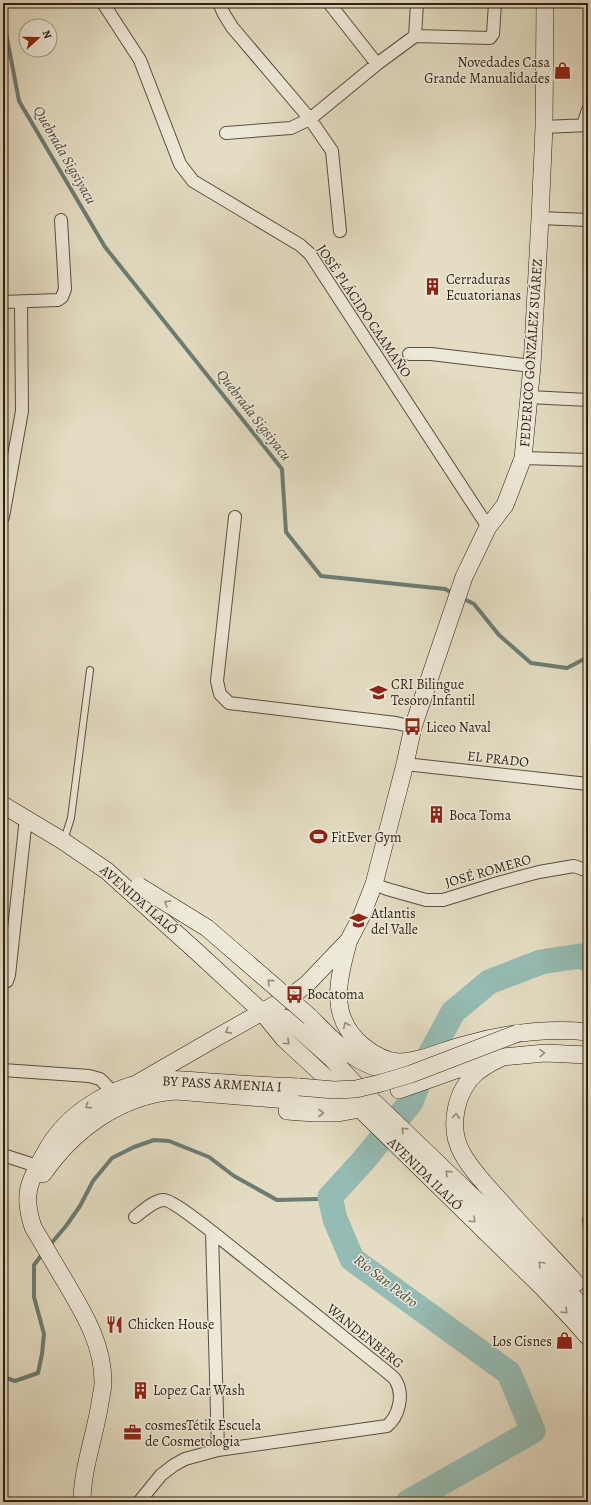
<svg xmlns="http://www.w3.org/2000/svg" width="591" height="1505" font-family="Alegreya,serif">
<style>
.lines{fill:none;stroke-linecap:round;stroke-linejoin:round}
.stream{stroke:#6b7d74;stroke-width:4}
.river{stroke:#95bcb4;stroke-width:25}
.lane-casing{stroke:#5b4e3f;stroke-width:8}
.street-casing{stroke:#5b4e3f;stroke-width:14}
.secondary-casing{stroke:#2d1f13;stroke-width:18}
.lane{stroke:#ede9d8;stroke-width:6}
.street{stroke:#ede9d8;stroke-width:12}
.secondary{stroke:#ede9d8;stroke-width:17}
.secondary-bridge-casing{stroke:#2d1f13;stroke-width:18;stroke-linecap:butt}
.secondary-bridge{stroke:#ede9d8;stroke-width:17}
.oneway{stroke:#978e7f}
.labels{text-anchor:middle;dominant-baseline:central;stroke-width:3;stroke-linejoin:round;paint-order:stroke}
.poi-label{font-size:14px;fill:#2d1f13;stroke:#ede9d8;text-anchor:start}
.street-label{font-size:14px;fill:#2d1f13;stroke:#ede9d8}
.water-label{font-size:15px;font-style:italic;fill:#4c4e43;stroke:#ede9d8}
</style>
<rect width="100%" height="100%" fill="#e4ddc3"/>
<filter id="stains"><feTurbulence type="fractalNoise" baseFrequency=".005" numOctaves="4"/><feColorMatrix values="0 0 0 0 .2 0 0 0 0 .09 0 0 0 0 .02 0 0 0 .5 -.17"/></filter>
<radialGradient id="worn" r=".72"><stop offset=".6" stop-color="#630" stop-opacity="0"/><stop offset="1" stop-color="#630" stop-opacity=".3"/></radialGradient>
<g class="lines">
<path class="stream" d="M3,17L19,101L105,247L282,469L286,532L321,576L445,589L454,594
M460,597L474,604L499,635L531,663L567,668L588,657
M49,1246L66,1226L80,1206L93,1181L112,1158L134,1147L154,1140L169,1141L209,1157L234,1176L277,1200L317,1199
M3,1377L15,1381L38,1373L42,1354L44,1334L34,1297V1265L43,1253"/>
<path class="river" d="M408,1502L533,1431L509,1373L352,1259L335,1219L330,1197L363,1161L411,1102L426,1062L453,1012L489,982L541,962L580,956L588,959"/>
<defs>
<path id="lane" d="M64,840L71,818L90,670
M588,1217L586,1220L588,1237"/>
<path id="street" d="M103,3L140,60L180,164L193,181L300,245L310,254L488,527
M219,3L224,14L232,27L310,119L332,151L340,231
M329,3L377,64
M415,36L417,3
M583,125L588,110
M544,127L588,125
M226,133L291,128L310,119L377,64L415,36L490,38L493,34L495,3
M540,218L588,220
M3,302L58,300L62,297L65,289L61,220
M409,354H431L532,366
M529,397L588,400
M523,458L588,460
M3,517L22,411L21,302
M235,517L217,681L220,694L229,703L396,723L413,727
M405,764L588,784
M374,884L387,889L426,900H443L498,883L539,872L574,866L588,871
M3,983L7,981L9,975L26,818
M3,1070L89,1076L100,1079L113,1092
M3,1155L37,1166
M135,1217C143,1211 154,1200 164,1200C175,1200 233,1249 245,1258C292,1296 340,1334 387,1372C390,1375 394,1377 396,1381C404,1395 399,1416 387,1426L218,1450L185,1459L174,1465L161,1475L139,1502
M212,1232L218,1450"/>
<path id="secondary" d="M3,805L63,841L107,871L197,952L262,1012L284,1039L360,1109L542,1287L574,1321L588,1337
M348,943C338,981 328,1017 363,1046C373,1054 384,1061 398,1062C422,1062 445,1049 468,1044C507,1033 548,1028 588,1032
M262,1012L287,1019L332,1059L354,1083L499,1222L588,1312
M310,1017C335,1042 356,1067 393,1071
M503,1057C494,1061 485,1066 477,1072C455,1091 448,1128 462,1153C474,1175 494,1193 510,1212C532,1236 554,1259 576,1283
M136,1084L214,1039L294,994L307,984L349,940L361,917L374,884L405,764L413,727L464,577L488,527L505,505L523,458L532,366L540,218L544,127L545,3
M399,1090L481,1061L503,1057L545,1053L588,1055
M287,1111L314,1113H338L360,1109
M43,1174C74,1129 121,1095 176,1091L299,1101L342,1100
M82,1502C82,1469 95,1436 100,1403C101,1396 103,1389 103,1382C103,1344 84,1314 66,1283C55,1264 44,1246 33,1227C22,1195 29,1181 45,1153C67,1112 111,1087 156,1080C174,1078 192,1081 210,1082C240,1084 269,1086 299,1087"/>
</defs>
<use href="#lane" class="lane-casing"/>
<use href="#street" class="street-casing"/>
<use href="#secondary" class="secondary-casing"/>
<use href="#lane" class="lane"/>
<use href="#street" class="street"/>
<use href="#secondary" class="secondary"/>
<defs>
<path id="secondary-bridge" d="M139,886L207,928L310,1017
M299,1087L334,1090L356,1089L381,1083L411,1074L518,1033"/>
</defs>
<use href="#secondary-bridge" class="secondary-bridge-casing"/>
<use href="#secondary-bridge" class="secondary-bridge"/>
</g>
<defs><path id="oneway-chevron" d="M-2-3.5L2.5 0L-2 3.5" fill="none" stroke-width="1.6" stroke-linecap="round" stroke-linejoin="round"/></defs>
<g class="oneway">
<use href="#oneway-chevron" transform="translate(167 903) rotate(-148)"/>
<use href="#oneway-chevron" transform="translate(270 982) rotate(-139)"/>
<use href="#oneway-chevron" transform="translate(346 1025) rotate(-117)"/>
<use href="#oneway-chevron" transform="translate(228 1031) rotate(151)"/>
<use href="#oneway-chevron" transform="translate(287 1042) rotate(43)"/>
<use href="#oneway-chevron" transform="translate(542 1053) rotate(-2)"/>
<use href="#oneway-chevron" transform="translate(88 1106) rotate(146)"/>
<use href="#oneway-chevron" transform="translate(321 1113)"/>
<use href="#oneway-chevron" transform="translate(456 1116) rotate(-86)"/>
<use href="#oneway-chevron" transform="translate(404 1130) rotate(-136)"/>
<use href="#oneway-chevron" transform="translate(448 1173) rotate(-136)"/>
<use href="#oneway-chevron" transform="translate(473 1220) rotate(44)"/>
<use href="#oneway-chevron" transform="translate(541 1264) rotate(-135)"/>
<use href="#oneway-chevron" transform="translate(565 1311) rotate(46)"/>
</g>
<defs>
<symbol id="shop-bare" viewBox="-9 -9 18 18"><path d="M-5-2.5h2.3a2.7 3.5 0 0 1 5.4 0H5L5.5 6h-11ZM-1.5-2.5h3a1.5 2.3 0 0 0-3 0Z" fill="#8f2418" stroke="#ede9d8" stroke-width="2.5" paint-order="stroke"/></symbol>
<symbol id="building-bare" viewBox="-9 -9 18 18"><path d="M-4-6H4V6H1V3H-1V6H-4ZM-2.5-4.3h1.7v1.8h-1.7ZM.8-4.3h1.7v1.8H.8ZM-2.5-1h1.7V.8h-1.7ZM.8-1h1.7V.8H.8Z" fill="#8f2418" stroke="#ede9d8" stroke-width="2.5" paint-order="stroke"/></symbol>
<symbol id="school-bare" viewBox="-9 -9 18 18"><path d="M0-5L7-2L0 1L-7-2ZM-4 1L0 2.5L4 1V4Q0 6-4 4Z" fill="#8f2418" stroke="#ede9d8" stroke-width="2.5" paint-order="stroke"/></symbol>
<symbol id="bus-bare" viewBox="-9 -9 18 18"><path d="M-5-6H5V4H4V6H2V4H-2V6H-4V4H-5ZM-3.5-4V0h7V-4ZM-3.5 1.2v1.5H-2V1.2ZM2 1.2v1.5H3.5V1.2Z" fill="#8f2418" stroke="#ede9d8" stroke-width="2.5" paint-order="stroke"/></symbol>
<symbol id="stadium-bare" viewBox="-9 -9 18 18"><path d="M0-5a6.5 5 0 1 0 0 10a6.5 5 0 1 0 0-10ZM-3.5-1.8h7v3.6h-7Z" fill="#8f2418" stroke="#ede9d8" stroke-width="2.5" paint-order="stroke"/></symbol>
<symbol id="university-bare" viewBox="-9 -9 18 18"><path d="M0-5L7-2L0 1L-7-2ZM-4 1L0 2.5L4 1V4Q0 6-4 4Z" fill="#8f2418" stroke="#ede9d8" stroke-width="2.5" paint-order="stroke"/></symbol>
<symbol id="restaurant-bare" viewBox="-9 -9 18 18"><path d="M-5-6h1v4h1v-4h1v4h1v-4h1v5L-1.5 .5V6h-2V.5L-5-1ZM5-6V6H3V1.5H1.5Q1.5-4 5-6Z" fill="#8f2418" stroke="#ede9d8" stroke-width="2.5" paint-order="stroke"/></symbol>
<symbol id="office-bare" viewBox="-9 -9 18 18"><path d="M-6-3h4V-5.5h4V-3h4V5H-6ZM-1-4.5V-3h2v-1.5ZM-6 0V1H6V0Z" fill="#8f2418" stroke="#ede9d8" stroke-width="2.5" paint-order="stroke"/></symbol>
</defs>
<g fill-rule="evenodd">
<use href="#shop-bare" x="550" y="58" width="25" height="25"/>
<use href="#building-bare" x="420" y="274" width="25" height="25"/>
<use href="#school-bare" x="366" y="680" width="25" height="25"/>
<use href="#bus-bare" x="400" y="714" width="25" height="25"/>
<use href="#building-bare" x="424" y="802" width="25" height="25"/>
<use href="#stadium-bare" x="306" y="824" width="25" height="25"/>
<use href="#university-bare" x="346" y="908" width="25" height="25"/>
<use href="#bus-bare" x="282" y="982" width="25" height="25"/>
<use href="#restaurant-bare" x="102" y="1312" width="25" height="25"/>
<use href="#shop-bare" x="552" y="1328" width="25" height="25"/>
<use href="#building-bare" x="128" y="1378" width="25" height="25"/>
<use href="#office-bare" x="120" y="1420" width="25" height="25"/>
</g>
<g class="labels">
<g class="poi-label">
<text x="550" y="62" text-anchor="end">Novedades Casa<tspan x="550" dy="16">Grande Manualidades</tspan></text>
<text x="446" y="279">Cerraduras<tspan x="446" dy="16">Ecuatorianas</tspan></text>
<text x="391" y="684">CRI Bilingue<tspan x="391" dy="16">Tesoro Infantil</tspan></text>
<text x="426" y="727">Liceo Naval</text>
<text x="449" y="815">Boca Toma</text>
<text x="331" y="837">FitEver Gym</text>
<text x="371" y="913">Atlantis<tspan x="371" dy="16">del Valle</tspan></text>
<text x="307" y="994">Bocatoma</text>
<text x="128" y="1324">Chicken House</text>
<text x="552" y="1341" text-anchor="end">Los Cisnes</text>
<text x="153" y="1390">Lopez Car Wash</text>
<text x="145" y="1425">cosmesTétik Escuela<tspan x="145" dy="16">de Cosmetologia</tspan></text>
</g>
<g class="street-label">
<text transform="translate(364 311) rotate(56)">JOSÉ PLÁCIDO CAAMAÑO</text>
<text transform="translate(531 353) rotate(-86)">FEDERICO GONZÁLEZ SUÁREZ</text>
<text transform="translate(498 759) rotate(6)">EL PRADO</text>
<text transform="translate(488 871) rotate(-16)">JOSÉ ROMERO</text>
<text transform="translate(139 900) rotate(41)">AVENIDA ILALÓ</text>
<text transform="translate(222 1084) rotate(3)">BY PASS ARMENIA I</text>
<text transform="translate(425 1174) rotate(44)">AVENIDA ILALÓ</text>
<text transform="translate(365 1336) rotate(39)">WANDENBERG</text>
</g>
<g class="water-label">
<text transform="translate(65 155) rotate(60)">Quebrada Sigsiyacu</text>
<text transform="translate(254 415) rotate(52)">Quebrada Sigsiyacu</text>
<text transform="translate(386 1281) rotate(38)">Río San Pedro</text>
</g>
</g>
<rect width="591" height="1505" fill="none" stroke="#e4ddc3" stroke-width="16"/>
<rect x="4" y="4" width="583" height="1497" fill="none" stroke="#2d1f13" stroke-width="2"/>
<rect x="8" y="8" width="575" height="1489" fill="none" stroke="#2d1f13"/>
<g transform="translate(38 38) rotate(69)"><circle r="19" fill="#ede9d8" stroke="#a09889"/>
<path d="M0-3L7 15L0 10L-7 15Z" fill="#8f2418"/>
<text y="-6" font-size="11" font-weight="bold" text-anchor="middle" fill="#2d1f13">N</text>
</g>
<rect width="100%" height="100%" filter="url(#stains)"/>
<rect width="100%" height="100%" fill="url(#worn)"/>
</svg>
